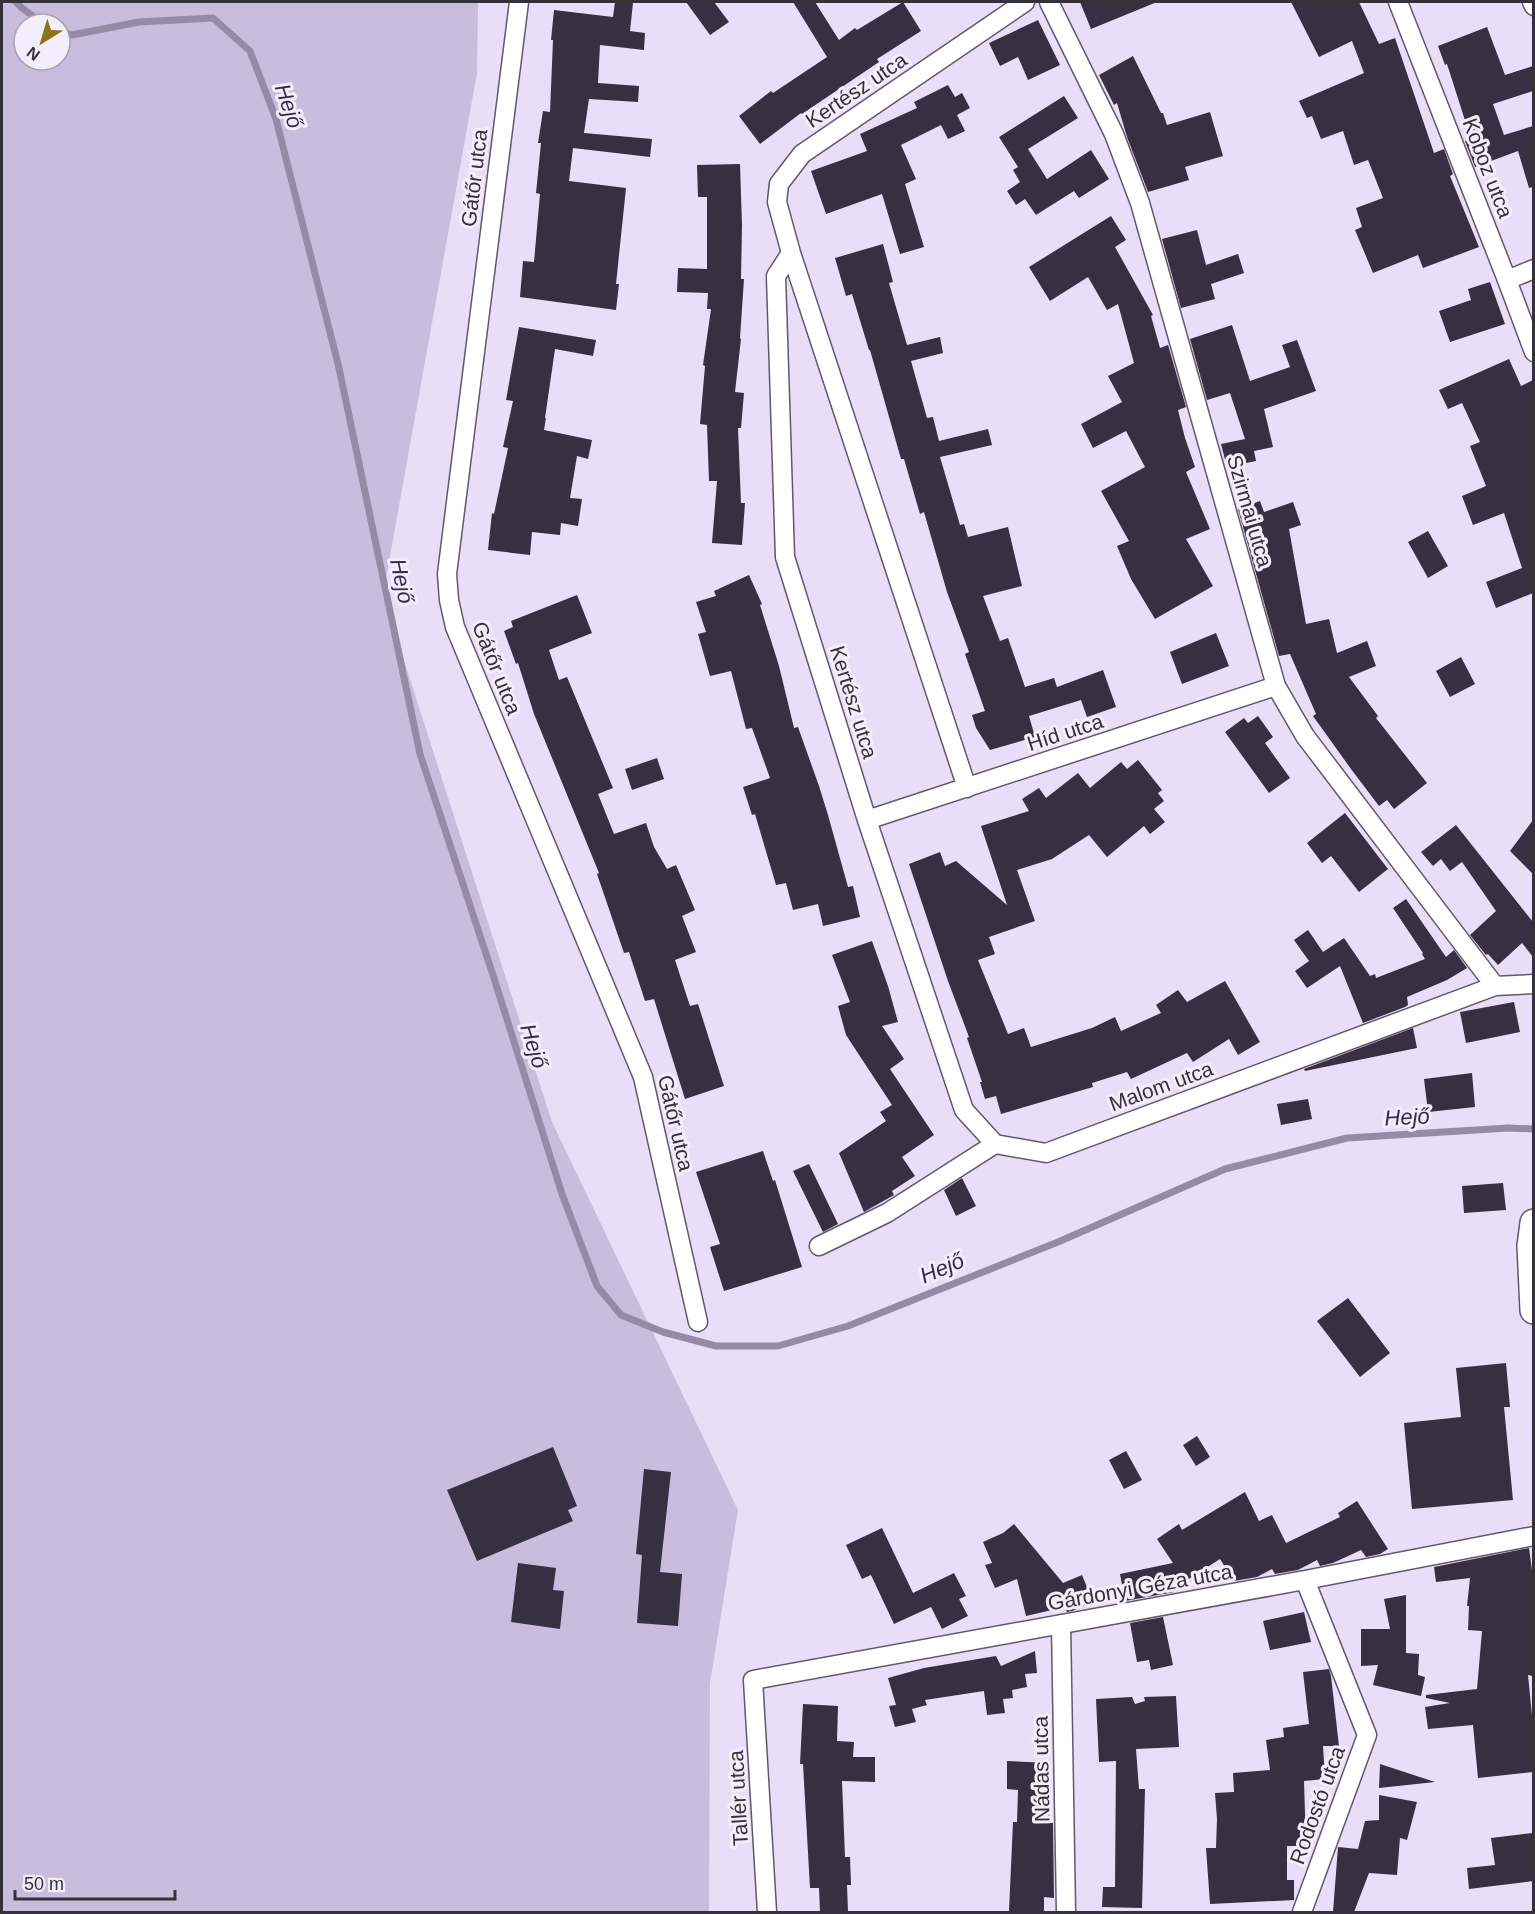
<svg xmlns="http://www.w3.org/2000/svg" width="1535" height="1914" font-family="Helvetica,sans-serif">
<style>
.green{fill:#cabcdc;fill-rule:evenodd}
.lines{fill:none;stroke-linecap:round;stroke-linejoin:round}
.stream{stroke:#978aa7;stroke-width:7}
.building{fill:#372f42}
.minor-casing{stroke:#61586d;stroke-width:21}
.primary-casing{stroke:#61586d;stroke-width:30}
.minor{stroke:#fff;stroke-width:18}
.primary{stroke:#fff;stroke-width:27}
.labels{text-anchor:middle;dominant-baseline:central;stroke-width:6;stroke-linejoin:round;paint-order:stroke}
.street-label{font-size:21px;fill:#35313a;stroke:#f4edfc}
.water-label{font-size:22px;font-style:italic;fill:#3b2650;stroke:#f4edfc}
</style>
<rect width="100%" height="100%" fill="#e9def7"/>
<path class="green" d="M2,2H478L477,73L383,595L552,1122L738,1510L710,1683L709,1912H2ZM24,24H60V60H24Z"/>
<g class="lines">
<path class="stream" d="M16,2L22,8L44,24
M60,31L72,35L139,22L213,18L250,51L276,119L339,368L420,754L493,975L562,1194L597,1286L621,1315L663,1332L716,1346H778L848,1326L1058,1242L1225,1169L1347,1138L1508,1128L1534,1129"/>
</g>
<path class="building" d="M615,2L633,3L630,31L645,33L644,50L600,45L598,83L639,86L638,102L589,99L584,133L652,139L650,157L573,148L569,181L626,188L616,284H619L616,310L520,297L523,261L534,262L540,194L536,193L541,143H538L543,111L550,112L553,40H551L554,10L613,17Z
M686,2H714L729,22L710,35Z
M793,2H815L839,40L855,28L857,30L903,2L921,31L877,59L879,62L802,114L801,113L760,144L739,116L771,91L773,93L827,57Z
M1080,2H1157L1091,29Z
M1291,2H1359L1379,44L1395,38L1434,153L1444,149L1453,174L1450,176L1479,247L1423,268L1418,255L1373,273L1355,230L1362,227L1356,208L1383,198L1368,160L1354,165L1343,131L1321,139L1312,116L1307,118L1299,101L1364,73L1352,41L1319,57Z
M1038,20L1060,65L1028,80L1018,57L1000,66L989,43Z
M1487,27L1505,75L1533,66V91L1493,104L1504,135L1533,126V187L1529,188L1518,151L1475,167L1465,141L1469,139L1467,134L1469,133L1447,64L1445,65L1438,46Z
M1133,56L1161,113H1163L1167,125L1210,112L1223,156L1185,167L1189,180L1148,192L1127,137L1117,103L1114,105L1099,75Z
M948,85L955,97L962,93L970,108L957,115L965,131L948,139L941,125L901,145L916,179L905,184L924,247L900,254L882,194L826,214L811,171L867,151L860,134L917,108L914,102Z
M1064,96L1078,118L1028,149L1047,179L1091,150L1109,179L1079,198L1074,191L1036,215L1025,199L1016,205L1007,191L1020,182L1013,170L1018,167L999,137Z
M740,164L742,225L741,279H744L740,338L741,339L735,392L744,393L741,428H738L741,503H745L742,545L712,543L717,481H709L707,425L700,424L705,366L703,365L711,309H707L708,293L677,292L678,268L707,269V197H698L697,165Z
M1111,216L1126,240L1115,247L1153,315L1151,316L1160,348L1168,345L1186,407L1178,410L1185,438L1195,467L1186,472L1210,529L1186,539L1213,586L1155,619L1131,579L1117,546L1129,541L1101,491L1145,467L1126,431L1093,448L1081,424L1122,402L1108,376L1134,363L1118,304L1107,310L1088,277L1050,301L1029,267Z
M1197,230L1206,265L1238,254L1244,273L1211,284L1215,299L1181,308L1162,239Z
M883,244L893,282L889,283L907,345L940,337L943,353L911,361L927,418L933,417L939,441L988,429L992,445L940,457L960,525L964,524L968,537L1008,527L1022,586L983,596L1000,641L1008,638L1025,687L1054,678L1057,687L1103,670L1116,707L1087,717L1081,700L1029,716L1035,737L990,750L976,728L972,715L985,711L965,654L969,652L947,592L924,512L920,514L904,459H901L870,350H869L852,294L846,296L835,258Z
M1490,282L1505,324L1450,342L1439,311L1471,300L1468,289Z
M1232,325L1250,381L1290,367L1282,345L1297,340L1316,391L1264,409L1273,447L1254,451L1256,461L1227,467L1221,444L1245,439L1230,393L1207,400L1190,339Z
M519,327L596,340L593,356L555,349L545,418H546L544,430L592,440L588,459L577,456L570,498L582,499L578,526L561,523L560,535L532,532L530,555L488,550L492,513L494,514L508,448L503,447L513,401L506,400Z
M1509,359L1521,386L1533,380V593L1496,608L1486,582L1522,568L1504,513L1473,525L1462,496L1486,486L1470,446L1480,442L1462,403L1448,409L1439,390Z
M1260,501L1264,512L1293,502L1301,525L1289,529L1306,624L1329,619L1337,653L1367,641L1376,666L1349,677L1378,716L1376,718L1427,783L1394,809L1387,800L1379,806L1351,769L1313,716L1316,714L1290,654L1279,656L1238,509Z
M1428,531L1448,566L1428,578L1408,542Z
M749,575L762,604L760,605L779,666L794,728L798,727L819,786L828,815L848,887L853,886L860,917L823,926L818,904L793,910L786,883L776,885L755,814L752,815L743,787L770,778L752,728L746,729L731,671L710,676L698,634L706,632L696,602L716,596L714,591Z
M577,595L592,633L549,650L559,680L567,677L613,788L598,794L614,834L646,823L654,847L667,869L676,865L695,910L682,916L696,952L675,960L690,1006L698,1004L724,1086L685,1099L654,999L645,1001L629,952L624,953L597,874L599,873L534,714L518,663L516,664L504,631L513,627L511,621Z
M1216,633L1229,666L1182,684L1170,652Z
M1461,657L1475,684L1450,697L1436,671Z
M1258,716L1273,737L1265,743L1290,778L1269,793L1225,732L1244,718L1248,723Z
M657,758L664,779L632,790L625,769Z
M1138,760L1162,790L1158,793L1164,801L1154,809L1165,822L1150,834L1144,826L1107,857L1089,835L1052,859L1017,870L1035,921L989,937L995,954L978,960L1008,1034L1024,1028L1031,1047L1092,1028L1115,1017L1121,1031L1161,1013L1156,1005L1178,990L1187,1002L1225,981L1260,1042L1238,1055L1229,1039L1193,1062L1187,1053L1131,1079L1127,1072L1092,1083L1093,1087L1001,1114L996,1096L985,1099L980,1082H982L967,1038L969,1037L948,981L909,864L940,852L945,866L956,861L1007,905L981,826L1029,811L1022,799L1039,788L1046,798L1078,773L1090,788L1121,762L1127,769Z
M1345,813L1388,869L1359,892L1331,856L1322,863L1307,843Z
M1533,820V874L1510,851Z
M1456,825L1533,922V957L1522,943L1498,965L1488,954L1486,955L1470,935L1496,911L1462,862L1450,871L1441,859L1433,866L1421,852Z
M1406,899L1446,957L1454,950L1467,968L1447,980L1407,997L1408,1005L1405,1007L1363,1023L1340,966L1307,988L1295,971L1309,961L1294,940L1308,930L1323,952L1344,938L1370,976L1375,974L1376,978L1425,959L1422,954L1423,953L1393,908Z
M872,941L888,986L898,1022L882,1026L904,1059L890,1069L934,1135L902,1157L915,1176L892,1191L894,1195L864,1212L839,1153L886,1121L880,1112L892,1105L846,1035L838,1006L850,1002L832,955Z
M1514,1002L1520,1032L1466,1043L1460,1012Z
M1413,1028L1417,1048L1305,1071L1304,1069Z
M1472,1073L1475,1107L1428,1112L1424,1079Z
M1308,1099L1312,1119L1281,1125L1277,1104Z
M763,1151L773,1181L775,1180L802,1267L724,1291L710,1247L720,1244L696,1172Z
M809,1164L838,1224L823,1232L793,1171Z
M962,1178L976,1206L956,1216L944,1190Z
M1503,1183L1506,1210L1464,1213L1462,1186Z
M1348,1298L1390,1353L1360,1377L1317,1321Z
M1506,1363L1510,1407H1504L1513,1500L1412,1509L1404,1423L1461,1417L1456,1368Z
M1197,1436L1210,1457L1196,1466L1183,1445Z
M553,1447L577,1506L568,1510L573,1521L477,1561L447,1490Z
M1126,1451L1142,1480L1124,1489L1109,1460Z
M644,1469L671,1472L660,1572L682,1574L678,1626L637,1623L642,1555L636,1554Z
M1245,1492L1259,1521L1272,1515L1286,1543L1340,1517L1338,1513L1357,1501L1388,1549L1380,1554L1366,1557L1361,1550L1333,1563L1320,1566L1317,1560L1298,1570L1275,1574L1272,1569L1257,1577L1234,1581L1220,1559L1173,1589L1174,1592L1125,1601L1120,1574L1173,1563L1157,1539L1179,1524L1182,1530Z
M1014,1524L1063,1583L1082,1575L1093,1602L1072,1611L1067,1612L1065,1607L1026,1616L1017,1579L995,1588L985,1565L992,1563L983,1542L1003,1533Z
M882,1528L913,1593L954,1573L966,1596L959,1599L968,1616L942,1629L931,1607L894,1624L871,1575L862,1579L846,1545Z
M1529,1548L1533,1578V1676L1528,1675L1533,1726V1772L1478,1778L1473,1725L1428,1729L1425,1707L1450,1703L1426,1698V1695L1477,1689L1482,1631L1468,1630L1469,1606H1467L1470,1578L1436,1582L1434,1567Z
M518,1563L556,1568L553,1590L564,1591L560,1629L511,1622Z
M1406,1595V1653L1419,1654L1418,1675L1425,1677L1421,1696L1373,1685L1378,1665L1361,1666V1629H1390L1384,1599Z
M1304,1612L1311,1642L1270,1650L1263,1621Z
M1163,1617L1173,1665L1151,1670L1149,1660L1137,1662L1130,1623Z
M1035,1651L1037,1673L1025,1674L1027,1687L1012,1690L1013,1698L1003,1699L1005,1713L987,1715L984,1691L925,1700L927,1705L912,1709L916,1722L895,1727L889,1706L896,1705L888,1678L924,1668L996,1656L1001,1666Z
M1329,1669L1331,1676L1339,1746H1323L1325,1779L1304,1781L1306,1846H1287V1880H1294V1900L1210,1904L1206,1848H1216L1217,1819L1215,1793L1234,1792L1233,1773L1270,1770L1266,1740L1284,1737L1283,1728L1309,1724L1303,1672Z
M1176,1696L1179,1747L1136,1749L1139,1789H1145L1142,1908L1102,1907L1103,1887H1115L1116,1761L1099,1762L1096,1699L1132,1697L1135,1704L1145,1701L1144,1697Z
M803,1704L838,1706L837,1741L854,1742L853,1757H875V1782L842,1781L845,1857H850L851,1885H847L848,1912H820L819,1888H810L803,1764H800Z
M1007,1761L1051,1763L1049,1823H1053L1054,1898L1044,1897V1911H1009L1013,1822H1017L1018,1790L1007,1789Z
M1380,1764L1435,1782L1379,1788Z
M1379,1795L1417,1802L1407,1840L1400,1838L1397,1875L1369,1873L1354,1912H1333L1338,1847L1358,1849L1365,1821L1379,1820Z
M1533,1833V1881L1469,1889L1467,1868L1495,1865L1491,1838Z"/>
<g class="lines">
<defs>
<path id="minor" d="M519,2L447,574L449,600L455,627L643,1077L698,1322
M1049,2L1114,134L1140,203L1276,686L1305,736L1495,986
M1398,2L1507,280L1534,352
M1532,2L1534,6
M791,253L776,276L785,557L867,820L964,1110L995,1144
M1507,280L1534,269
M967,788L791,253L777,202L779,184L802,154L1025,2
M867,820L1276,686
M819,1246L887,1213L995,1144L1046,1153L1495,986L1534,984
M1061,1624L1066,1912
M767,1912L753,1680L1305,1580L1534,1536
M1302,1912L1367,1735L1305,1580"/>
<path id="primary" d="M1534,1223L1531,1246L1534,1310"/>
</defs>
<use href="#minor" class="minor-casing"/>
<use href="#primary" class="primary-casing"/>
<use href="#minor" class="minor"/>
<use href="#primary" class="primary"/>
</g>
<g class="labels">
<g class="street-label">
<text transform="translate(856 90) rotate(-34)">Kertész utca</text>
<text transform="translate(1488 168) rotate(69)">Koboz utca</text>
<text transform="translate(474 178) rotate(-83)">Gátőr utca</text>
<text transform="translate(1250 511) rotate(74)">Szirmai utca</text>
<text transform="translate(497 668) rotate(68)">Gátőr utca</text>
<text transform="translate(854 702) rotate(73)">Kertész utca</text>
<text transform="translate(1065 732) rotate(-18)">Híd utca</text>
<text transform="translate(1161 1086) rotate(-20)">Malom utca</text>
<text transform="translate(676 1123) rotate(77)">Gátőr utca</text>
<text transform="translate(1140 1587) rotate(-10)">Gárdonyi Géza utca</text>
<text transform="translate(1041 1769) rotate(-91)">Nádas utca</text>
<text transform="translate(738 1798) rotate(-93)">Tallér utca</text>
<text transform="translate(1317 1805) rotate(-70)">Rodostó utca</text>
</g>
<g class="water-label">
<text transform="translate(289 106) rotate(71)">Hejő</text>
<text transform="translate(402 581) rotate(78)">Hejő</text>
<text transform="translate(534 1046) rotate(72)">Hejő</text>
<text transform="translate(1407 1117) rotate(-3)">Hejő</text>
<text transform="translate(942 1268) rotate(-23)">Hejő</text>
</g>
</g>
<rect width="1535" height="1914" fill="none" stroke="#35313a" stroke-width="6"/>
<g transform="translate(42 42) rotate(217)"><circle r="28" fill="#f4edfc" stroke="#a8a2ae" stroke-width="1.5"/>
<path d="M0-4.5L10 22L0 15L-10 22Z" fill="#887315"/>
<text y="-9" font-size="16" font-weight="bold" text-anchor="middle" fill="#35313a">N</text>
</g>
<path d="M15 1890v9h160v-9" fill="none" stroke="#35313a" stroke-width="3"/>
<text x="24" y="1890" font-size="18" fill="#35313a" stroke="#f4edfc" stroke-width="4.5" paint-order="stroke">50 m</text>
</svg>
